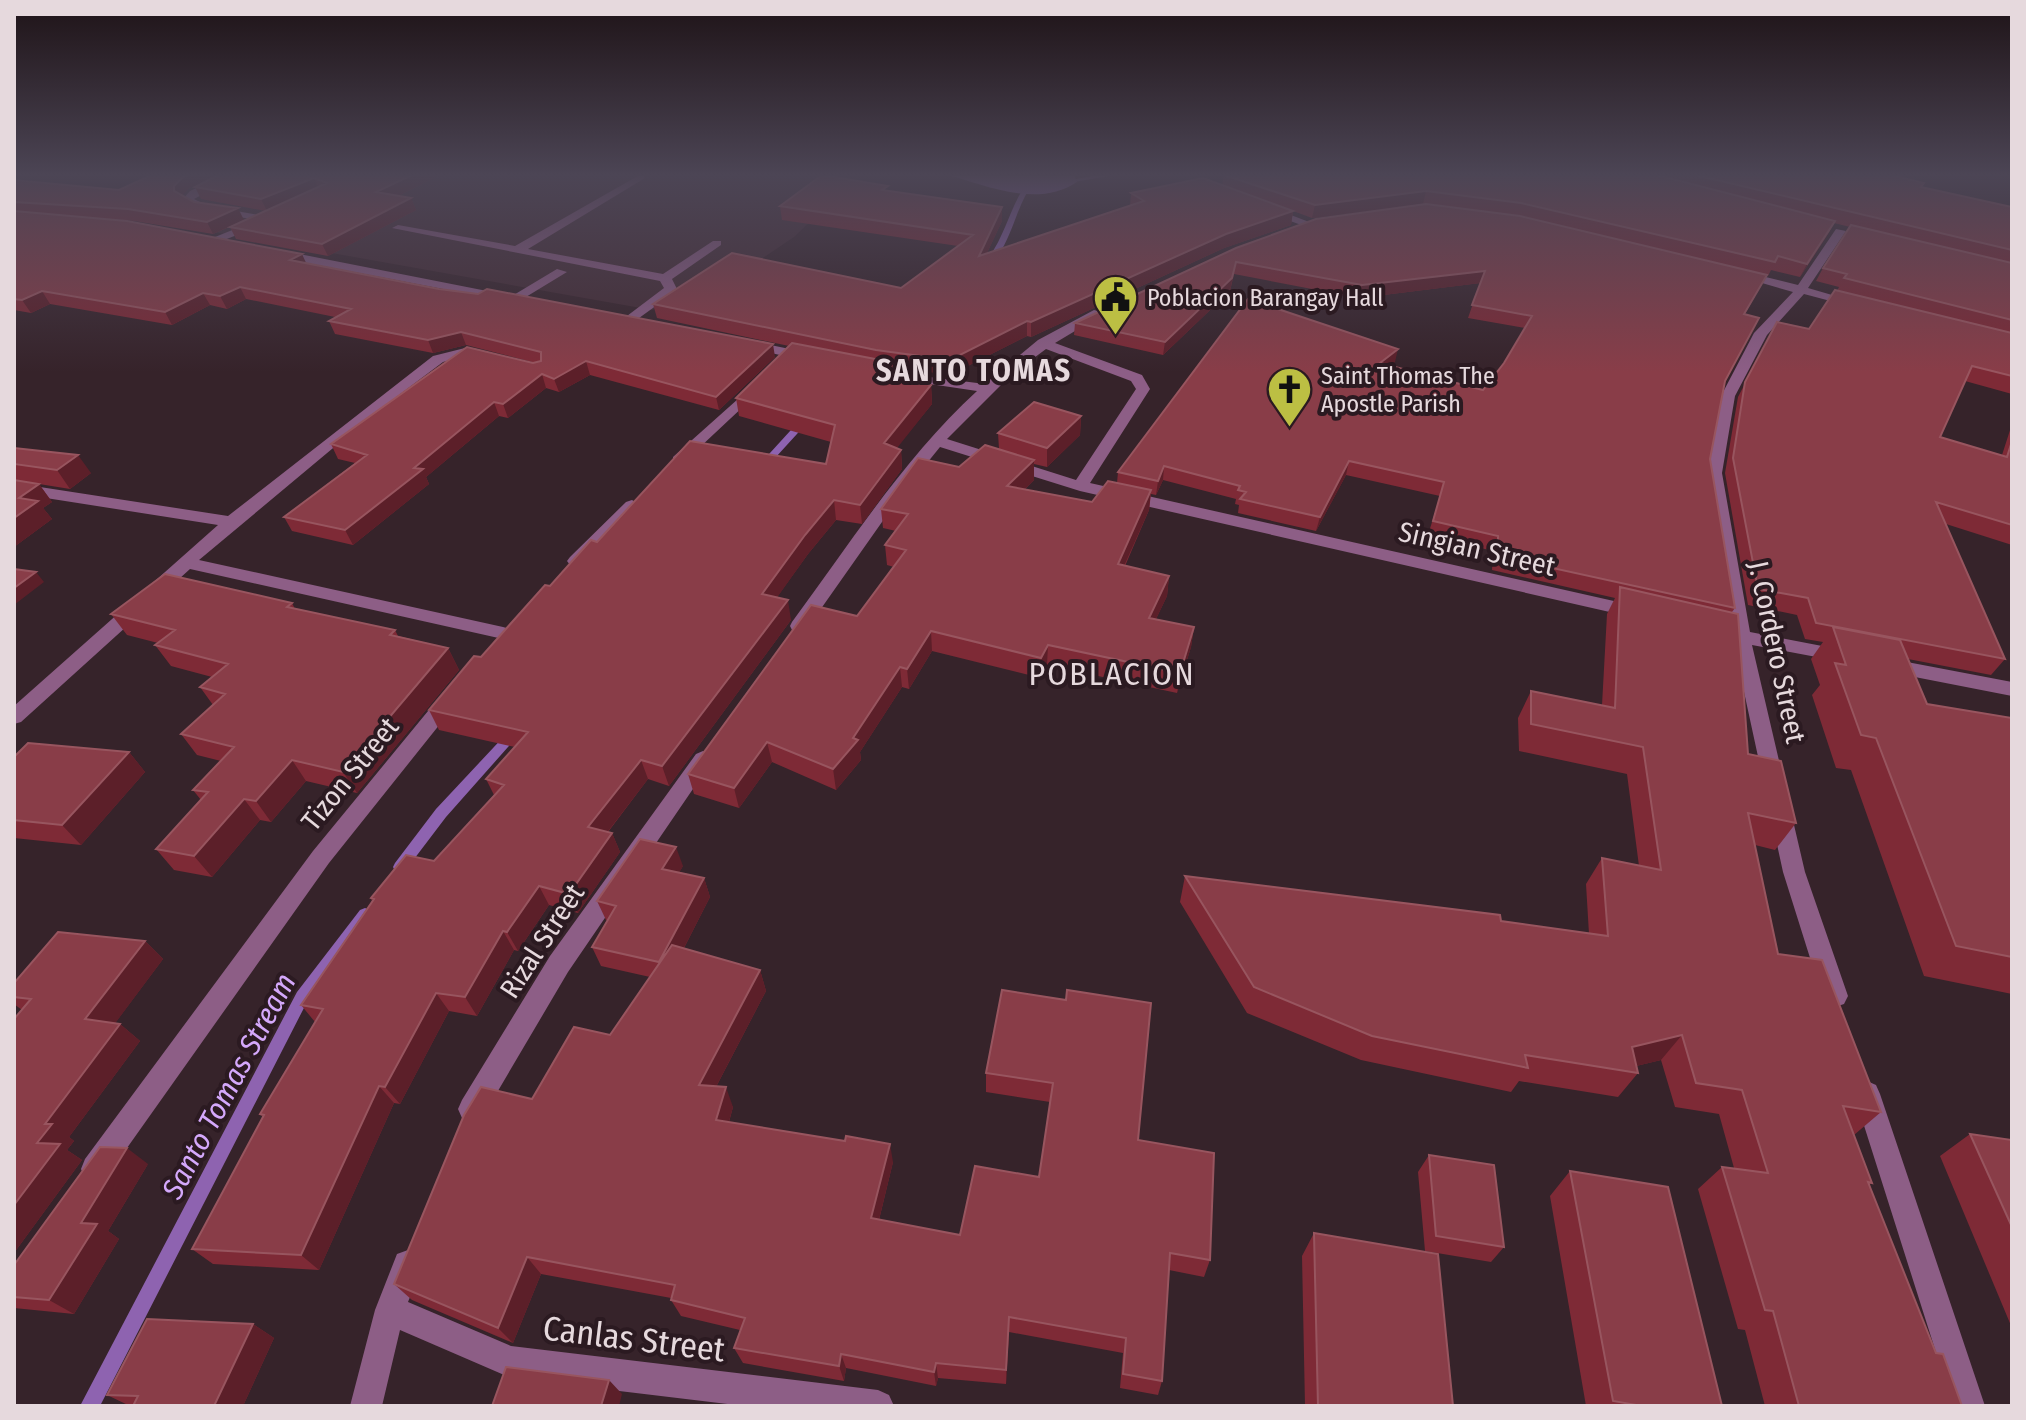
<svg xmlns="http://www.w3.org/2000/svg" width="2026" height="1420" font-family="'Fira Sans Condensed',sans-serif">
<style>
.built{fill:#442c35}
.water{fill:#8e63b0}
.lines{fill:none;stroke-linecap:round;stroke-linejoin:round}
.stream{fill:#8e63b0;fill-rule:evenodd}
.minor{fill:#8d5e86;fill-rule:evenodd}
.wall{fill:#7e2a36}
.shaded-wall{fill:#5c1f29}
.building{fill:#893d48;stroke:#98555f;stroke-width:2}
.labels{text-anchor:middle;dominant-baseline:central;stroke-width:8;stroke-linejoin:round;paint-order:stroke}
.far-poi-label{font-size:24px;fill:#e6d9dd;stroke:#2b1a21;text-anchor:start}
.street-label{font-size:28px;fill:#e6d9dd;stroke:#2b1a21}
.far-district-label{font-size:30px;font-weight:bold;letter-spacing:2px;fill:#e6d9dd;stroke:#2b1a21}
.water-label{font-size:30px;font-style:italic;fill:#d4a8fb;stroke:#2b1a21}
.quarter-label{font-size:32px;letter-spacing:2px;fill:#e6d9dd;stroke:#2b1a21}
.near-street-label{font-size:34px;fill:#e6d9dd;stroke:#2b1a21}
</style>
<rect width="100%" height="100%" fill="#36232a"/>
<path class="built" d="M179,173H819L855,179L794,237L717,289L652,310L101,212Z"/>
<path class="water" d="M942,173H1073L1077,182C1037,209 985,185 942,173Z"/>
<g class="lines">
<path class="stream" d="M1109,173H1126L1062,184L1059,182Z
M1028,182L1033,183C1016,207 1013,236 995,260H989L988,258C1006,235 1010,205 1028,182Z
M804,418L808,421L807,423L765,469H759V465L801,419Z
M512,731L518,735L516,738L446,817L405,871L400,873L395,871L393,867L395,863L436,809L508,732Z
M365,908L370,910L372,914L370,918L307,1002L100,1406H80L297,992L360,910Z"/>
<path class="minor" d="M229,173H243L194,199L208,206L275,218L269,221L260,220L262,225L214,244L210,243V239L257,220L201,211L182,200L190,191Z
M643,173L645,178L528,249L663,274L713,241H721V245L672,279L677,289L675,292L628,326L623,325V319L664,288L660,281L392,228L398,225L515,246Z
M1262,207H1270L1317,225L1307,227L1262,211Z
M1836,229L1846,231L1808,288L1863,304L1857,308L1804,294L1767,335L1735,396L1722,473L1750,632L1843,650L1853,656L1843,662L1752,645L1805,872L1848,996L1844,1004L1835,1007L1826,1004L1822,996L1783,872L1733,641L1722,638L1720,634L1722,630L1730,628L1706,473L1721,396L1754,333L1793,292L1731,274L1737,270L1798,285Z
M279,250L512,296L557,269L567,272L516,303L275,257V251Z
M1094,310L1105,313L1055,343L1142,375L1150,389L1090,483L1636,606L1645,612L1636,618L1080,491L940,447L901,495L806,630H792L790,626L792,622C851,542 905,457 977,391L903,380L898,379V373L985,384L1038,340ZM1046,349L1131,381L1136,389L1076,480L947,439L1011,375Z
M747,340L809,353L816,357L809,361L742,347V341Z
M465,348L492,356L485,360L465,356L443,362L375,413L199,560L503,627L510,629L512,633L510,637L503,639L190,569L21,722L14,724V706L218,525L14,493V483L228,516L433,356Z
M757,382L762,383V389L683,463H673V457Z
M632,500L640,505L638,508L582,565H570L567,561L570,557L626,502Z
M1886,658L2012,682V696L1879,670L1876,665L1879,660Z
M449,692L459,699L456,704L329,863L105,1179L95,1183L85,1179L81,1169L85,1159L313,851L442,694Z
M703,751L710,754L713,759L710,764L568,972L482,1118L472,1122L462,1118L458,1109L462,1100L550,956L696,754Z
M1867,1081L1876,1085L1880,1094L1985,1406H1953L1854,1094L1858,1085Z
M408,1250L419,1254L423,1265L408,1302L511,1346L878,1390L889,1395L894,1406H744L511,1378L400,1330L382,1406H350L375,1310L397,1254Z"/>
</g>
<path class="wall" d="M221,173L189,188L182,195L194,202L244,220L266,211L201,199L195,187L222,173H444L398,196L411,198L416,210L328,256L236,239L230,227L241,222L213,234L134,221L110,219L306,263L775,357L719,410L590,375L559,392L546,388L508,418L499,416L426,477L429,484L353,545L292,531L284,517L355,463L338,459L331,444L536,363L466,345L433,353L335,334L329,321L335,317L246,299L227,309L210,305L172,325L50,304L31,313L14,310V180L119,190Z
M1231,173H1885L1884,174L1922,187L2012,208V394L1965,381L1940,437L2002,455L2012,424V545L1946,524L2005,659L1991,675L1908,659L1927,704L2012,718V994L1924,976L1851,770L1836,768L1812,695L1820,685L1811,659L1823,642L1805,639L1797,615L1748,605L1725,473L1738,397L1777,322L1809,329L1837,291L1839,287L1816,281L1823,268L1850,227L1834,223L1828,234L1800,277L1771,270L1768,276L1767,275L1745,314L1725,383L1710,459L1735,608L1732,612L1748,754L1796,823L1775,850L1755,845L1778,954L1881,1112L1854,1135L1872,1183L1869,1185L1936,1353L1962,1406H1765L1745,1330L1738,1329L1698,1189L1722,1167L1734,1168L1719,1114L1675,1107L1661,1060L1636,1066L1638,1073L1618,1097L1519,1081L1511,1092L1361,1060L1247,1013L1180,902L1185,876L1589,934L1586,884L1602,858L1639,866L1627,774L1519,751L1518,718L1531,691L1602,705L1607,614L1615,598L1492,570L1493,551L1428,535L1440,496L1346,475L1316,531L1238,513L1239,505L1235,504L1236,499L1163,480L1156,495L1151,494L1149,510L1125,566L1169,576L1167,596L1156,619L1194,627L1191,647L1177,693L1047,665L1041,678L932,651L909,689L902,687L860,752L861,760L836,790L772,762L739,808L694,794L688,774L857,616L894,567L887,565L885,545L896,531L883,528L881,509L959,467L999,449L998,433L1081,416L1080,435L1047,467L1034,464V480L1024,490L1092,502L1117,483L1118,472L1395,362L1390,366L1483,390L1504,363L1525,328L1468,318L1480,283L1359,298L1234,274L1230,291L1163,355L1074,335L1075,323L1236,248L1435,206L1423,204L1312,218L1293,211L1291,225L1224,248L1031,337L1027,336L950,375L928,372V384L931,385L932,404L896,448L901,450L902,469L862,524L836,520L808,554L777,597L791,620L669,786L648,779L608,832L612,833L620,852L578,913L549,905L518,951L514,950L477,1016L449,1011L400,1104L394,1103L319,1270L213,1264L192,1249L263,1117L260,1114L315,1022L301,1005L372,901L371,898L434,861L494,795L486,779L515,747L439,730L429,710L550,586L597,542L826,464L831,442L739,416L736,398L789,346L657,318L653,304L901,288L958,246L782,220L780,206L888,191L1002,207V221L987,253L1130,206L1131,193L1222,185L1224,175Z
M14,448L91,473L70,489L39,484L52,502L43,508L52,519L14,547Z
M292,603L295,609L395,630L398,636L448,648L459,670L357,793L306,781L271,822L260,820L212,877L174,870L156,849L201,800L193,790L221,761L197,755L181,734L213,705L200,687L212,677L171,666L155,645L158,643L127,635L111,614Z
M129,752L145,772L81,845L14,838V757Z
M683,866L679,872L704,878L710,897L684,948L760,970L766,991L716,1087L733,1107L729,1122L893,1162L879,1220L960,1235L1039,1177L1050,1102L986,1092V1073L1002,990L1138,1140L1210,1260L1204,1277L1169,1270L1162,1381L1158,1395L1120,1388L1123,1353L1009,1332L1006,1384L938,1378L936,1386L846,1368L844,1381L743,1363L734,1348L740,1330L681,1316L671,1300V1298L541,1274L513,1343L412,1300L394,1284L532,1099L610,1035L650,977L601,966L592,947L607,920H606L597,901Z
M145,941L163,959L115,1023L120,1024L140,1041L69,1137L74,1141L67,1150L82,1160L14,1253L22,1010L14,1004V983Z
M1970,1134L2012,1140V1328L1940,1156Z
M1429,1155L1504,1247L1491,1262L1425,1251L1418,1172Z
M148,1164L108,1231L119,1239L74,1314L14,1308V1265Z
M1570,1171L1722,1406H1586L1550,1196Z
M1314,1233L1453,1406H1305L1302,1256Z
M253,1324L274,1338L243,1406H130L107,1395Z"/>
<path class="shaded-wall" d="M191,173H221L189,188L180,198L174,191V186L183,177Z
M416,173H444L381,204L376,192Z
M314,178L319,189L267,211L261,199Z
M1426,191L1423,204L1312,218L1315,205Z
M411,198L416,210L328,256L322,244Z
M1002,207V221L979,270V256Z
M238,208L244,220L213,234L207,222Z
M1293,211L1291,225L1224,248L1031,337V322L1226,234Z
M1835,221L1828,234L1800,277L1807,264Z
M302,254L308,267L290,260Z
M1236,262L1230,291L1163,355L1165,342Z
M1485,271L1481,283L1359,298L1362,285Z
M240,287L246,299L227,309L220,296Z
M42,291L50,304L31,313L22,300Z
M203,293L210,305L172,325L165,312Z
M1027,321V336L950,375V360Z
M461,332L466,345L433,353L428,340Z
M773,344L775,357L719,410L716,397Z
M1398,349L1395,362L1377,376L1380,363Z
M586,361L590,375L559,392L554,379Z
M927,369L928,387L907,379Z
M542,374L546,388L508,418L503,404Z
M931,385L932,404L886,462L884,443Z
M494,402L499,416L426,477L429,484L353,545L345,530L414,468Z
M1081,416L1080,435L1047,467V448Z
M901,450L902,469L862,524L860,505Z
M78,455L91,473L70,489L57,470Z
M1034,460V480L1007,506V486Z
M1349,461L1346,475L1316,531L1320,517Z
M1164,466L1163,480L1156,495L1158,481Z
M39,484L52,502L43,508L52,519L14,547V518L19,498Z
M1151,490L1149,510L1116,584L1118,564Z
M834,500L836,520L808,554L766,613L762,594L805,535Z
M36,572L44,582L14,605V588Z
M1169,576L1167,596L1147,638L1149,618Z
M788,600L791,620L669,786L662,766Z
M1194,627L1191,647L1177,693L1180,673Z
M931,631L932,651L909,689L907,669Z
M1048,645L1047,665L1041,678V658Z
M448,648L459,670L357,793L343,772Z
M900,667L902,687L860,752L861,760L836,790L833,769Z
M767,742L772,762L739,808L734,788Z
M129,752L145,772L81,845L62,825Z
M292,760L306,781L271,822L256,801Z
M641,760L648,779L596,847L588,827Z
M244,799L260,820L212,877L194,856Z
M612,833L620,852L578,913L569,894Z
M676,847L683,866L670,889L662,869Z
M704,878L710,897L667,981L659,962Z
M539,886L549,905L518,951L507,932Z
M503,931L514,950L477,1016L465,997Z
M145,941L163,959L105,1037L85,1019Z
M760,970L766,991L707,1104L699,1085Z
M436,993L449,1011L400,1104L385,1087Z
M120,1024L140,1041L69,1137L74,1141L67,1150L82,1160L14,1253V1205L45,1124Z
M1682,1035L1661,1060L1620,1070L1632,1047Z
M379,1086L394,1103L319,1270L301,1255Z
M726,1087L733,1107L724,1139L716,1120Z
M890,1144L893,1162L875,1236L871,1218Z
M127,1148L148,1164L108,1231L119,1239L74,1314L49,1300L81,1223Z
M527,1257L541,1274L513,1343L498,1328Z
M1009,1317V1332L1006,1384V1370Z
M253,1324L274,1338L243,1406H214Z
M841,1354L846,1368L844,1381L839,1366Z
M936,1363L938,1378L936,1386L934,1372Z
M609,1380L622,1394L619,1406H601Z"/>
<path class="building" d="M156,173H191L183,177L174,186V191L194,202L238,208L207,222L128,209L14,202V180L119,190Z
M222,173H416L376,192L411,198L322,244L230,227L327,183L314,178L261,199L195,187Z
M1231,173H1649L1835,221L1807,264L1778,256L1775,262L1521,203L1426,191L1315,205L1224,175Z
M1687,173H1883L1924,183L1921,187L2012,207V250Z
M822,175L888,186L882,190L1002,207L979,256L1144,201L1131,193L1203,178L1293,211L1226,234L1031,322L1027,321L950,360L876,350L653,304L732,253L901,288L973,235L780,206Z
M1426,204L1520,216L1767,275L1744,314L1759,318L1725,381L1710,459L1735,608L1498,556V536L1433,521L1444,482L1349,461L1320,517L1240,499L1246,492L1238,490L1240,486L1164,466L1158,481L1118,472L1248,299L1398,349L1380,363L1483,390L1504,363L1532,316L1472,305L1485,271L1362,285L1236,262L1232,278L1165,342L1075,323L1236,248L1316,219Z
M14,211L127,221L302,254L290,260L439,289L478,294L487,289L773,344L716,397L586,361L554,379L542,374L503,404L494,402L414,468L423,469L345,530L284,517L367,455L331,444L467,347L533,363L541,361V352L461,332L428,340L329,321L351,309L240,287L220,296L203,293L165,312L42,291L22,300L14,299Z
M1851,225L2012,263V320L1844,278L1847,274L1823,268Z
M1835,290L2012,333V376L1972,366L1940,437L2007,457L2012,441V525L1936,502L2005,659L1816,623L1808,598L1758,589L1733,458L1745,382L1777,322L1809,329Z
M792,343L927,369L907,379L931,385L884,443L901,450L860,505L834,500L805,535L762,594L788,600L662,766L641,760L588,827L612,833L569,894L539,886L507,932L503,931L465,997L436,993L385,1087L379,1086L301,1255L192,1249L264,1115L260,1114L323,1009L301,1005L374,899L371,898L406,855L434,861L504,785L486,779L528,732L429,710L474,656L481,657L545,585L550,586L591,540L597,542L690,441L826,464L835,425L736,398Z
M1034,402L1081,416L1047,448L998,433Z
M985,445L1034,460L1007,486L1092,502L1108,481L1151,490L1118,564L1169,576L1149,618L1194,627L1180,673L1048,645L1041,658L931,631L907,669L900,667L853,738L858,740L833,769L767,742L734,788L688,774L811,605L857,616L906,550L885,545L908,514L881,509L918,458L959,467Z
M14,448L78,455L57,470L14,464Z
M14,480L39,484L19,498L38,501L14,518Z
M14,569L36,572L14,588Z
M165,574L292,603L287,607L395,630L390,635L448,648L343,772L292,760L256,801L244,799L194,856L156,849L208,792L193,790L234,747L181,734L225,694L200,687L228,664L155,645L175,630L111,614Z
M1620,587L1738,614L1748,754L1781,761L1796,823L1748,813L1778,954L1822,960L1881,1112L1843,1106L1872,1183L1868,1182L1936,1353L1943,1354L1962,1406H1799L1773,1311L1765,1310L1722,1167L1768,1173L1742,1090L1696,1083L1682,1035L1632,1047L1638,1073L1525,1055L1528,1068L1372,1036L1254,987L1185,876L1500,915L1501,921L1608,936L1602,858L1661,870L1643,747L1531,724V691L1615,708Z
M1833,627L1900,640L1927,704L2012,718V957L1956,946L1876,738L1861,735L1835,663L1846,665Z
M28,743L129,752L62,825L14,820V757Z
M640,839L676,847L662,869L704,878L659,962L592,947L616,906L597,901Z
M58,932L145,941L85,1019L120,1024L45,1124H52L37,1143L60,1144L14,1205V1019L31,999L14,997V983Z
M672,945L760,970L699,1085L726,1087L716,1120L845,1141L846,1136L890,1144L871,1218L960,1235L975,1166L1039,1177L1053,1083L986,1073L1002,990L1066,1000L1067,990L1151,1003L1138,1140L1214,1153L1210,1260L1170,1253L1162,1381L1123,1374L1126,1338L1009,1317L1006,1370L936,1363L934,1372L841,1354L839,1366L734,1348L745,1318L671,1300L675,1285L527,1257L498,1328L394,1284L464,1115L481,1087L532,1099L574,1027L610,1035Z
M1970,1134L2012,1140V1227Z
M100,1147L127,1148L81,1223L97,1224L49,1300L14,1297V1265Z
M1429,1155L1494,1165L1504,1247L1436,1236Z
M1570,1171L1668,1187L1722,1406H1642L1613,1401Z
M1314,1233L1438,1254L1453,1406H1318Z
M147,1319L253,1324L214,1406H133L138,1396L107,1395Z
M506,1367L609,1380L601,1406H492Z"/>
<linearGradient id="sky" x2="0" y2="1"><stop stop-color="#1e1317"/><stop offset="0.47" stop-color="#4c4555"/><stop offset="1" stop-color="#4c4555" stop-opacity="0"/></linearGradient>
<rect width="2026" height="372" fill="url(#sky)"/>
<defs>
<symbol id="civic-pin" viewBox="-11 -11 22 30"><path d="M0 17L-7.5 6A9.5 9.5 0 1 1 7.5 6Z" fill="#bcbf43" stroke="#2b1a21"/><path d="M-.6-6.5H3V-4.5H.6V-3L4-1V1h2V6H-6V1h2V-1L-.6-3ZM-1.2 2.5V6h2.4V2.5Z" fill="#111"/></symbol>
<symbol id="church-pin" viewBox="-11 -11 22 30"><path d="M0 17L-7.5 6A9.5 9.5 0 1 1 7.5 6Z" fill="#bcbf43" stroke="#2b1a21"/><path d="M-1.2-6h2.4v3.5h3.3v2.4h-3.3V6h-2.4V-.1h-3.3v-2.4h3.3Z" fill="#111"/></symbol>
</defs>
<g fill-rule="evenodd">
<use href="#civic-pin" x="1090" y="272" width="51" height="69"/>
<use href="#church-pin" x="1264" y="364" width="51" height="69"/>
</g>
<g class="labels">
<g class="far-poi-label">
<text x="1147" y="298">Poblacion Barangay Hall</text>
<text x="1321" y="376">Saint Thomas The<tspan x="1321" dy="28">Apostle Parish</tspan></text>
</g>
<g class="street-label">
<text transform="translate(1477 549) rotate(13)">Singian Street</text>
<text transform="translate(1777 652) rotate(78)">J. Cordero Street</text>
<text transform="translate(350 774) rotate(-51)">Tizon Street</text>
<text transform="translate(542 941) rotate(-57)">Rizal Street</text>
</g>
<g class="far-district-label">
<text x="974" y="371">SANTO TOMAS</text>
</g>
<g class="water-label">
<text transform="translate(229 1086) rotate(-62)">Santo Tomas Stream</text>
</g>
<g class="quarter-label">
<text x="1112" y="674">POBLACION</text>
</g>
<g class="near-street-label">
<text transform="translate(634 1339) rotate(7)">Canlas Street</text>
</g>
</g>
<rect width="2026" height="1420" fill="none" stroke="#e6d9dd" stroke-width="32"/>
</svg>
